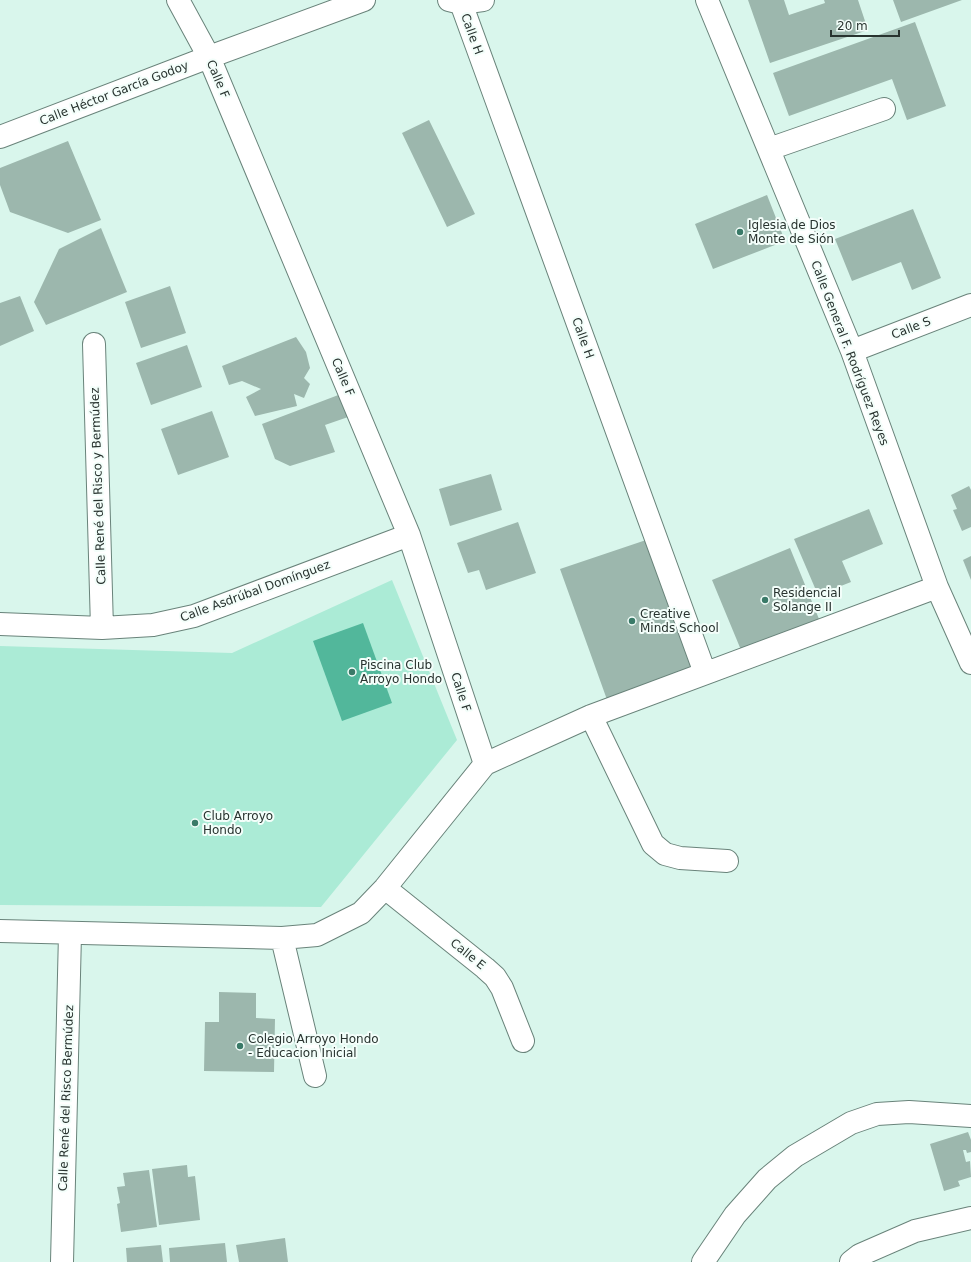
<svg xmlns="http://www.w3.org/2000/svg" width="971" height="1262" font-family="'DejaVu Sans',sans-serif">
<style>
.green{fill:#abebd6}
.water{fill:#52b79b}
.building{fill:#9cb7ad}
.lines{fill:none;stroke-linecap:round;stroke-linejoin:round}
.minor-casing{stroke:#69837a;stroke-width:24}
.minor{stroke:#fff;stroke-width:22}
.poi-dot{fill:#3a7a68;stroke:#f3fefa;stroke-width:1.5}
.labels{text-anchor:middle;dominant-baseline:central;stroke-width:4;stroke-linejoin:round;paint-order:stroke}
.street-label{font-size:12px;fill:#28332f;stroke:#f3fefa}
.poi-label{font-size:12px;fill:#28332f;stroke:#f3fefa;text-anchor:start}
</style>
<rect width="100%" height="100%" fill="#d9f6ec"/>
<path class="green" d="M392,580L457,740L321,907L0,905V646L232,653Z"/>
<path class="water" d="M363,623L392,703L342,721L313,641Z"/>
<path class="building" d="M748,0H784L789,15L825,3L824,0H858L868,30L770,63Z
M893,0H962L901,22Z
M915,22L946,106L907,120L892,79L789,116L773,73Z
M429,120L475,214L447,227L402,133Z
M68,141L101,220L68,233L10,212L0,185V168Z
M767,195L785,241L713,269L695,224Z
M913,209L941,278L912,290L901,262L852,281L835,239Z
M101,228L127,292L46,325L34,302L59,249Z
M170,286L186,333L141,348L125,302Z
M20,296L34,331L0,346V303Z
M296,337L306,352L310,368L304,378L310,384L304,398L294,394L297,406L255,416L246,397L261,389L242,381L229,385L222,366Z
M187,345L202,387L151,405L136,363Z
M341,394L351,416L325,425L335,452L290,466L275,459L262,424Z
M212,411L229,457L178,475L161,429Z
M491,474L502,510L450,526L439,489Z
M969,486L971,490V527L962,531L953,510L957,509L951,495Z
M869,509L883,544L842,561L851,582L818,595L794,539Z
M518,522L536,573L486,590L479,570L468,573L457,543Z
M655,537L705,673L610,708L560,569Z
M790,548L819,619L741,650L712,580Z
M971,556V580L963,560Z
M219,992L256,993V1018L275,1019L274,1072L204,1071L205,1022H219Z
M968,1132L971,1140V1152L967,1153L966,1150H963L966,1162L970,1161L971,1177L958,1181L960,1186L944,1191L930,1144Z
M187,1165L188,1177L195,1176L200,1220L159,1225L152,1169Z
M149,1170L157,1227L121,1232L117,1204L120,1203L117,1187L125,1186L123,1173Z
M285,1238L288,1262H239L236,1245Z
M225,1243L227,1262H170L169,1248Z
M161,1245L163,1262H127L126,1248Z"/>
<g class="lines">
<defs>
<path id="minor" d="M178,0L209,57L409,535L485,764
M449,0L461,3L483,0
M707,0L852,351L937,587L971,663
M461,3L705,673
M0,137L209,57L364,0
M769,149L884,109
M94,344L102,628
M852,351L971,305
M0,624L102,628L153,625L194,616L409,535
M591,716L653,844L665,854L680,858L727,861
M385,888L485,968L495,977L502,988L523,1041
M0,931L282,938L317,935L361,913L385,888L485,764L591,716L937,587
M282,938L315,1076
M62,1262L70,934
M703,1262L735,1215L767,1179L795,1156L851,1123L877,1114L909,1112L971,1116
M851,1262L860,1255L915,1231L971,1218"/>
</defs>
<use href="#minor" class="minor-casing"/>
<use href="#minor" class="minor"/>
</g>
<g class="poi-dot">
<circle cx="740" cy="232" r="4"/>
<circle cx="765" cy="600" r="4"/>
<circle cx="632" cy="621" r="4"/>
<circle cx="352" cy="672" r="4"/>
<circle cx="195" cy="823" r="4"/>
<circle cx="240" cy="1046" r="4"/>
</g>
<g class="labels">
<g class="street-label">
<text transform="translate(472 34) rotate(70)">Calle H</text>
<text transform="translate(218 79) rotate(67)">Calle F</text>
<text transform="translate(114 93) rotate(-21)">Calle Héctor García Godoy</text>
<text transform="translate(911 328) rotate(-21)">Calle S</text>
<text transform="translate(583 338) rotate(70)">Calle H</text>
<text transform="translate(850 353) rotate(69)">Calle General F. Rodríguez Reyes</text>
<text transform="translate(343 377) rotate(67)">Calle F</text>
<text transform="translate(98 486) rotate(-92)">Calle René del Risco y Bermúdez</text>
<text transform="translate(255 591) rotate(-20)">Calle Asdrúbal Domínguez</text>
<text transform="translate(461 692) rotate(72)">Calle F</text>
<text transform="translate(468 954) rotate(39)">Calle E</text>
<text transform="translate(66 1098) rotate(-88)">Calle René del Risco Bermúdez</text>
</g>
<g class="poi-label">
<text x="748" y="225">Iglesia de Dios<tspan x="748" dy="14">Monte de Sión</tspan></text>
<text x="773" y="593">Residencial<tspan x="773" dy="14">Solange II</tspan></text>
<text x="640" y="614">Creative<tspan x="640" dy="14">Minds School</tspan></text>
<text x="360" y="665">Piscina Club<tspan x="360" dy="14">Arroyo Hondo</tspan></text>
<text x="203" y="816">Club Arroyo<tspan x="203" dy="14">Hondo</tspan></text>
<text x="248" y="1039">Colegio Arroyo Hondo<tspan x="248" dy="14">- Educacion Inicial</tspan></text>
</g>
</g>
<path d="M831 30v6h68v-6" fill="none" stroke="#28332f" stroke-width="2"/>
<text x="837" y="30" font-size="12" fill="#28332f" stroke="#f3fefa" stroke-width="3" paint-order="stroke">20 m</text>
</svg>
